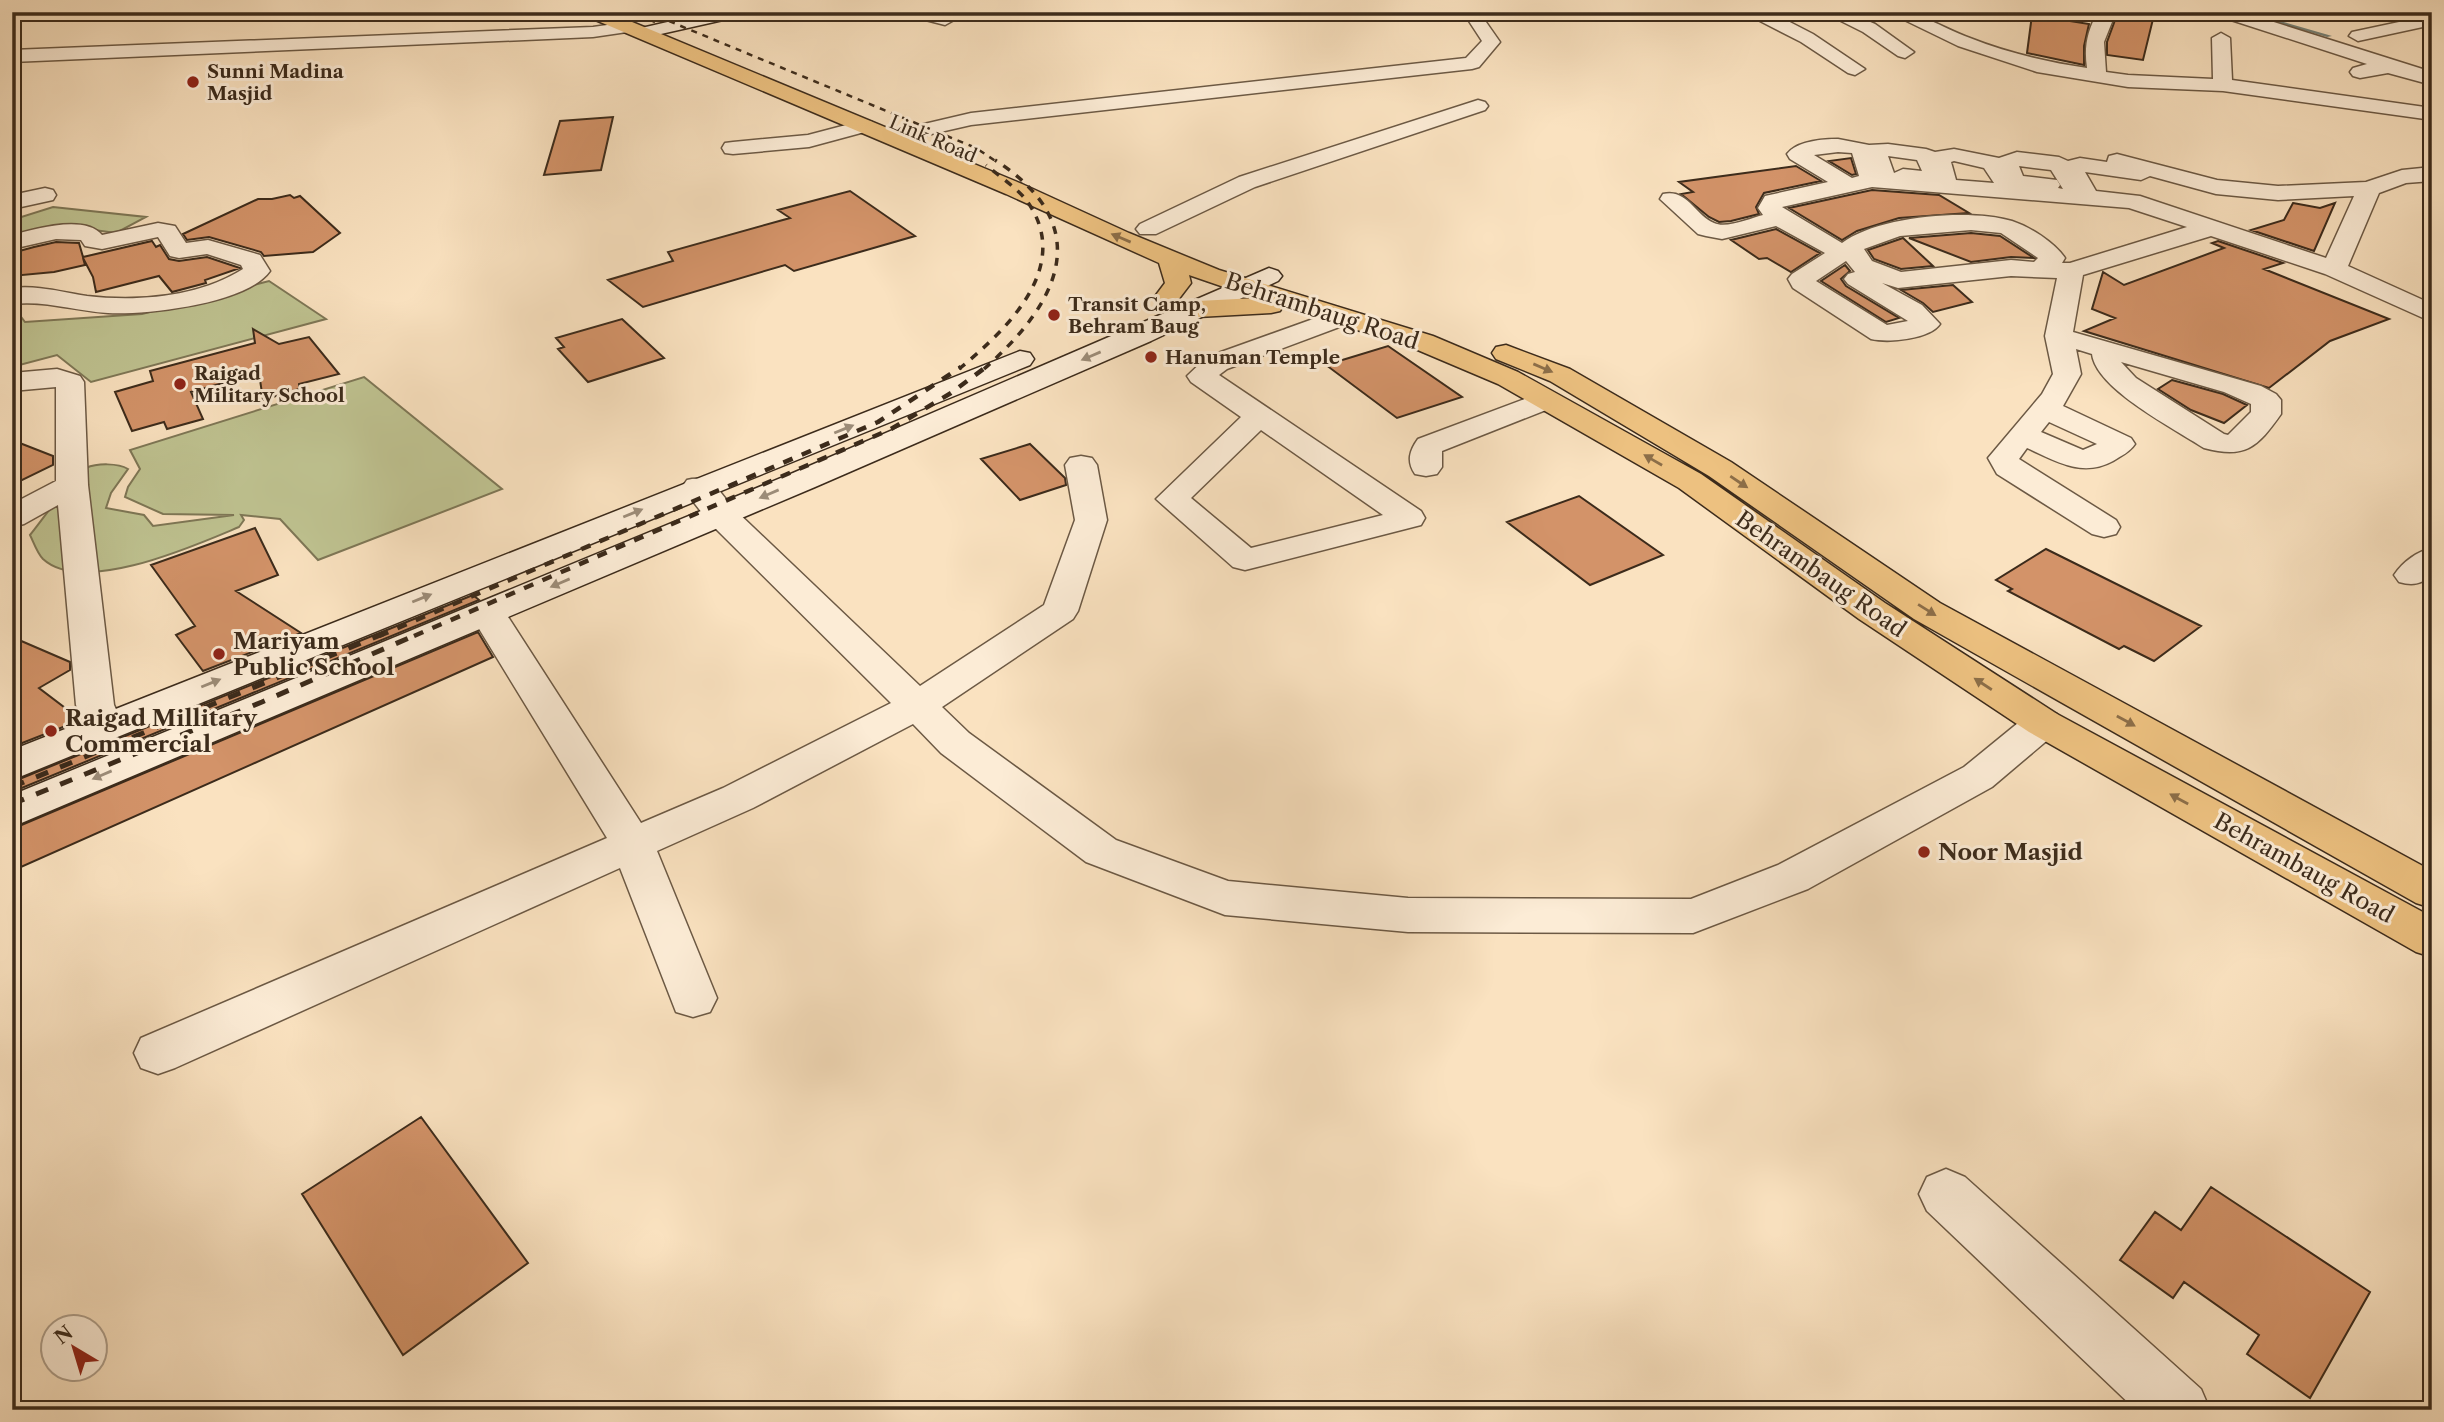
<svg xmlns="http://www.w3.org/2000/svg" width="2444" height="1422" font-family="'Libre Caslon Text',serif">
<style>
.green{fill:#bfc391;stroke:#7e7756;stroke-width:2}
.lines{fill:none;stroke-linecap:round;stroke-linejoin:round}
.stream{fill:#778379;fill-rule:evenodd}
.building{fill:#d39369;stroke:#3c2b1b;stroke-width:2}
.street-casing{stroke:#6c5944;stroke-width:3}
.secondary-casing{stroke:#3c2b1b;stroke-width:3}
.primary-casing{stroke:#3c2b1b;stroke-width:3}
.street{fill:#fcecd6;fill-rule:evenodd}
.secondary{fill:#fcecd6;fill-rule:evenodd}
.primary{fill:#edc180;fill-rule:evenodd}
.rail-far3{stroke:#3c2b1b;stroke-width:2.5;stroke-dasharray:6 6;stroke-linecap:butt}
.rail-far2{stroke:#3c2b1b;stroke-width:3.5;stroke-dasharray:8 8;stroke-linecap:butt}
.rail-far1{stroke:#3c2b1b;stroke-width:4.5;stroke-dasharray:10 10;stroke-linecap:butt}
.rail{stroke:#3c2b1b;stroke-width:5;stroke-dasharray:13 13;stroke-linecap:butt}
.oneway{fill:#8c6e48}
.oneway2{fill:#9c8c78}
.poi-dot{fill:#8f2418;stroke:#fcecd6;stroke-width:2.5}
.labels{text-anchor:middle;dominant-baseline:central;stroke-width:6;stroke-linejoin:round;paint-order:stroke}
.far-poi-label{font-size:19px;font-weight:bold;fill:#3c2b1b;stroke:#fcecd6;text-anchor:start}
.far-street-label{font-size:19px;fill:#3c2b1b;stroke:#fcecd6}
.street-label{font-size:23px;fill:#3c2b1b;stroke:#fcecd6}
.poi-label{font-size:23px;font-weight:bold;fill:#3c2b1b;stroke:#fcecd6;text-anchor:start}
</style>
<rect width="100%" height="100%" fill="#fae2c0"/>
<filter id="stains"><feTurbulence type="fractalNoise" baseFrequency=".00286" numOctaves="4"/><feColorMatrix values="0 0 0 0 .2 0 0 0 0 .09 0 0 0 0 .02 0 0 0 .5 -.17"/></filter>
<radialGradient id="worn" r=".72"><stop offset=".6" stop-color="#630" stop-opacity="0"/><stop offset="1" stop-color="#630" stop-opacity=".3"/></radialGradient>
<path class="green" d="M53,207L146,217L116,233L72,227L25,234L13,231L18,218Z
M269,281L326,319L91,382L57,355L12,367V305L25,322L142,314Z
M364,377L502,489L318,560L280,519L241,515L244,520L239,527C196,545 83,596 43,559C37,553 34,543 30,535C40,523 76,472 86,468C97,463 118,463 128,469L111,493L106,508L144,515L153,526L234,515L163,514L125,497L128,487L140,469L130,450Z"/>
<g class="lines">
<path class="stream" d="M2239,12H2249L2332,36L2327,37Z"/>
</g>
<path class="building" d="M2118,12L2154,15L2143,60L2107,55V42Z
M2032,15L2089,24L2084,46V65L2027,53Z
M613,117L601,170L544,175L560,121Z
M1851,158L1856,174L1852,175L1829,161Z
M1796,166L1821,181L1764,193L1756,207L1759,214L1731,221L1719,222L1709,217L1681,194L1693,192L1679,182Z
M1872,190L1939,195L1969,213L1899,218L1857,231L1842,240L1789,208Z
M850,191L915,236L794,271L785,265L643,307L608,280L673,261L668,252L790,218L778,210Z
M290,195L294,198L300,196L340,233L313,252L264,256L261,252L209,237L187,240L183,234L258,199H272Z
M2293,203L2320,208L2335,203L2314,251L2251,230L2284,220Z
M1776,229L1820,253L1791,272L1767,258L1759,259L1731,240Z
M1971,233L2000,236L2034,258L2011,257L1971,262L1909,238Z
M1903,238L1933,266L1901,269L1874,259L1868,250Z
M152,241L156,247L160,245L169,259L179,261L207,257L240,268L205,280L206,283L172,292L159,276L96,292L93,277L83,258L85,265L54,272L12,276V253L34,247L56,242L79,243L83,257Z
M2218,241L2283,263L2264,269L2389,319L2330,341L2269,388L2084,331L2115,318L2092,309L2103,272L2124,285L2224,248L2212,243Z
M1845,265L1850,271L1841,279L1846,286L1899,318L1886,322L1821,281Z
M1953,285L1972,302L1933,312L1923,303L1901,290Z
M622,319L664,358L588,382L558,349L564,347L556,338Z
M253,329L279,344L309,337L339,374L299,384V389L263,400L259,373L191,392L203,419L167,429L164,422L132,431L115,392L153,381L150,371L255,343Z
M1388,346L1462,397L1397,418L1326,365Z
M2172,380L2223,394L2247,405L2224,423L2191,410L2158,389Z
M12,440L53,456V465L12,485Z
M1030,444L1065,478L1066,485L1020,500L981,459Z
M1579,496L1663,555L1590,585L1507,522Z
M255,528L278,575L236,591L301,633L203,671L176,635L195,626L151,565Z
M2046,549L2201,626L2154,661L2124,646L2119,649L2008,591L2012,589L1996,580Z
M473,595L479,600L12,792V782Z
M478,632L493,657L12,871V829Z
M12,637L70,662V670L39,688L81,720L12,747Z
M421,1117L528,1263L403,1355L302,1194Z
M2211,1187L2370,1292L2310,1398L2247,1354L2259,1335L2184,1282L2173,1298L2120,1260L2155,1212L2181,1230Z"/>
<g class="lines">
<defs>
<path id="street" d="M908,12H936L951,16L954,20L945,25L910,16Z
M1463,12H1479L1500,42L1479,67L1472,69L971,125L914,138L907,136L904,132L907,128L971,113L1466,58L1482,41Z
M1758,12H1797L1795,16L1782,18L1813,34L1865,69L1855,75L1848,73L1801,42L1758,20L1755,16Z
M1823,12H1847L1875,24L1914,52L1905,58L1898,56L1863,32Z
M1888,12C1923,12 1938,26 1970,38C2008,53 2047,62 2087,68C2084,47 2087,31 2098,12H2116L2104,42L2106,72L2128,75L2213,79L2212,38L2221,33L2230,38L2232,80L2432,108V120L2223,91L2128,87L2037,72L1958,46Z
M2200,12H2242L2432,72V85L2388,73L2360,78L2353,76L2350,72L2353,68L2367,64L2231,20L2202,16Z
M2432,15V25L2358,41L2349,36L2352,32Z
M628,22L637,27L634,31L593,37L12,62V50L593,27Z
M1478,100L1485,102L1488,106L1485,110L1255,187L1156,234H1140L1136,229L1140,224L1239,177Z
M865,120L872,122L875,126L872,130L809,147L733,154L725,153L722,148L725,143L733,142L808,135Z
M1838,139L1869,145L1888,144L1926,149L1935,152L1954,149L1999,158L2017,152L2059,157L2068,161L2080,158L2107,162L2109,156L2117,154L2217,180L2278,186L2366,182L2402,170L2432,167V181L2406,183L2379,193L2348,266L2432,304V322L2325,274L2211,236L2083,275L2073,332L2261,386L2276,394L2281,400V414C2257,448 2245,459 2204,448C2175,429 2096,389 2092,354L2076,349L2081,374L2063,406L2131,438L2135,444C2130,452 2121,456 2113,461C2082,478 2056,461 2027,448L2019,459L2116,520L2120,527L2116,534L2104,537L2092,534L1997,474L1988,458L2042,394L2053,374L2045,336L2057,278L2011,276L1898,288L1882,283L1922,305L1940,324C1930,339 1889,343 1871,339L1793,288L1788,279L1792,274L1825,253L1776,226L1722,239L1706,236L1698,234L1660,199L1663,194C1687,188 1695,215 1714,223C1726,229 1751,218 1763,215L1758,208L1765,196L1828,182L1790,159L1787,154C1797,141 1822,139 1838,139ZM1838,152L1852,153L1859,176L1852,178L1814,155ZM1888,156L1917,160L1922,171L1903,169L1894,173ZM1954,161L1984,168L1994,183L1956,180L1951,162ZM2019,166L2051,170L2063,189L2058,188L2060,185L2057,180L2023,176ZM2085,172L2141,180L2150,176L2216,194L2278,200L2354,196L2326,258L2140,196L2096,191ZM1872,187L2129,208L2187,227L2070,263H2062L2065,258C2054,242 2030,227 2012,221C1970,208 1877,216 1842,243L1782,207ZM1971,230L2001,233L2038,258L2034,262L2011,260L1901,272L1872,261L1864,249L1900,236ZM1846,261L1855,272L1848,274L1844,279L1848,284L1908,321L1887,325L1816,281ZM2121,362L2224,392L2251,404V412L2228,435L2224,434L2136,378ZM2049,422L2097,444L2083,450L2041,432Z
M45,188L53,190L56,195L53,200L12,209V195Z
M158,223L175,226L186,243L208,240L260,255L270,271C247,304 146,315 108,313C75,311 45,300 12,304V288C38,285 61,292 87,296C138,302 199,297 243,269L241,265L207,254L179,258L170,256L158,237L102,249L85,246L81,240L56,239L12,249V235C35,229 85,214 102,235Z
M1341,309L1350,311L1354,317L1350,323L1227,369L1219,375L1421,511L1425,518L1421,525L1257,567L1245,570L1233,567L1156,499L1241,417L1191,382L1187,376L1207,357ZM1261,430L1383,515L1251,548L1191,498Z
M57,369L80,376L84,382L88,485L114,705L124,726L119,735L105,739L91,735L76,705L58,505L24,524L12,527V504L56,481V387L12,391V373Z
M1546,391L1556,394L1561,400L1556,406L1442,451V467L1437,474L1426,476L1415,474C1406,461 1410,450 1418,439Z
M1081,456L1092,458L1097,465L1107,520L1078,611L1073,619L942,707L969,733L1116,840L1228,881L1408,898L1691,899L1778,865L1964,767L2029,714L2043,710L2057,714L2062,723L2057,732L1992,787L1808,889L1693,933L1408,932L1225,915L1086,862L941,753L913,724L753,808L657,851L717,998L710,1012L693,1017L676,1012L620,868L175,1068L158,1074L141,1068L134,1053L141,1038L607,838L470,614L475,606L488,603L501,606L641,823L723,788L891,703L709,522L682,487L687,480C711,474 719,491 733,508L920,686L1044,605L1075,520L1065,465L1070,458Z
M2432,548V575C2421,584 2413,586 2399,582L2394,575C2403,562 2416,552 2432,548Z
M1946,1169L1965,1177L2201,1389L2210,1410H2136L1927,1211L1919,1194L1927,1177Z"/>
<path id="secondary" d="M711,12H743L741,16L643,38L634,33L637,29Z
M1269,268L1278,271L1282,276L1278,281L1151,341L815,487L12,827V795L793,473Z
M1020,351L1030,353L1034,359L1030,365L12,780V750Z"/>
<path id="primary" d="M584,12H608L1022,184L1129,233L1219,270L1433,336L1518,372L1701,474L1885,603L2057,714L2432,917V957L2416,952L2029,732L1859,619L1679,488L1498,384L1413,348L1283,306L1280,311L1271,313L1198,317L1189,315L1185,309L1189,303L1198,301L1256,298L1189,275L1191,283L1178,300L1169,303L1160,300L1156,295L1165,283L1159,263L1006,194L586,16Z
M1506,345L1570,369L1731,462L1940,603L2432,871V908L2416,903L1914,619L1709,476L1550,381L1496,359L1492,353L1496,347Z"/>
</defs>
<use href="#street" class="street-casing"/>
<use href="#secondary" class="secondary-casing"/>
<use href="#primary" class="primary-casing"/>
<use href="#street" class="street"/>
<use href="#secondary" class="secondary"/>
<use href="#primary" class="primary"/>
<path class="rail-far3" d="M630,12L655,22
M647,12L976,148L997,162"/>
<path class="rail-far2" d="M959,369C1006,330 1074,267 1027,201C1017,188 999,176 986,165
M984,369C1060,302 1097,226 995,160"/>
<path class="rail-far1" d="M379,636L878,422L961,367
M414,636L891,429L951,393L986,367"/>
<path class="rail" d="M12,787L383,634
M12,804L262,702L418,634"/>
</g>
<defs><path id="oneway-solid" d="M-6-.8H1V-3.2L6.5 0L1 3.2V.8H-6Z" transform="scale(1.75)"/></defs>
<g class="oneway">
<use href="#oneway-solid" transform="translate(1121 238) rotate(-157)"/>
<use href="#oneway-solid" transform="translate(1543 368) rotate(23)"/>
<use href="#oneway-solid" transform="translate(1653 460) rotate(-150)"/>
<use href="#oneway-solid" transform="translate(1739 482) rotate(34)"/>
<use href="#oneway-solid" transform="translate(1927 610) rotate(32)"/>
<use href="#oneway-solid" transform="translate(1983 684) rotate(-147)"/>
<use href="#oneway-solid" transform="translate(2126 721) rotate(29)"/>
<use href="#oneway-solid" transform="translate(2179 799) rotate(-151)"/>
</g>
<g class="oneway2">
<use href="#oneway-solid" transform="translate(1091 356) rotate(157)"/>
<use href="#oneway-solid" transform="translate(844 429) rotate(-22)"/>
<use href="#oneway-solid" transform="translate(769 494) rotate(157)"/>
<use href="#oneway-solid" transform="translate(633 513) rotate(-22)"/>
<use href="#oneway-solid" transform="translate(560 583) rotate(157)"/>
<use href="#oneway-solid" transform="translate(422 598) rotate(-22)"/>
<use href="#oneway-solid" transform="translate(211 683) rotate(-22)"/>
<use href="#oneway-solid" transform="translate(102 775) rotate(157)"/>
</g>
<g class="poi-dot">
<circle cx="193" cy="82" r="7"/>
<circle cx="1054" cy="315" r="7"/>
<circle cx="1151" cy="357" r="7"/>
<circle cx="180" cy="384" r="7"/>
<circle cx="219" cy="654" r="7"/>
<circle cx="51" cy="731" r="7"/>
<circle cx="1924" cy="852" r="7"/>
</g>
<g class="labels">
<g class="far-poi-label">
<text x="207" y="71">Sunni Madina<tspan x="207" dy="22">Masjid</tspan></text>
<text x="1068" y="304">Transit Camp,<tspan x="1068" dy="22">Behram Baug</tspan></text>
<text x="1165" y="357">Hanuman Temple</text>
<text x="194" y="373">Raigad<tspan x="194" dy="22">Military School</tspan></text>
</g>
<g class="far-street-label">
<text transform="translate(933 139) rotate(23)">Link Road</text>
</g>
<g class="street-label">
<text transform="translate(1322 311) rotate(18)">Behrambaug Road</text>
<text transform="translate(1821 574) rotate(35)">Behrambaug Road</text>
<text transform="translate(2304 868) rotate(29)">Behrambaug Road</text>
</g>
<g class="poi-label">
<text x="233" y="641">Mariyam<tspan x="233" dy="26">Public School</tspan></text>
<text x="65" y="718">Raigad Millitary<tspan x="65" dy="26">Commercial</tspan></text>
<text x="1938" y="852">Noor Masjid</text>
</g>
</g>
<rect width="2444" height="1422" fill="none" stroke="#fae2c0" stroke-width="42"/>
<rect x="14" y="14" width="2416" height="1394" fill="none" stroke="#3c2b1b" stroke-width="3.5"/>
<rect x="21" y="21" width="2402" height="1380" fill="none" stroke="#3c2b1b" stroke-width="2"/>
<g transform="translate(74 1348) rotate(322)"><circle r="33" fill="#fcecd6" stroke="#af9f8b" stroke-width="2"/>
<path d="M0-5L12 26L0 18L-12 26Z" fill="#8f2418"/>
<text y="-10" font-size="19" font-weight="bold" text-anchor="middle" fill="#3c2b1b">N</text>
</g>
<rect width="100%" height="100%" filter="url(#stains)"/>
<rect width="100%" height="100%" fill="url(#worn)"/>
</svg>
